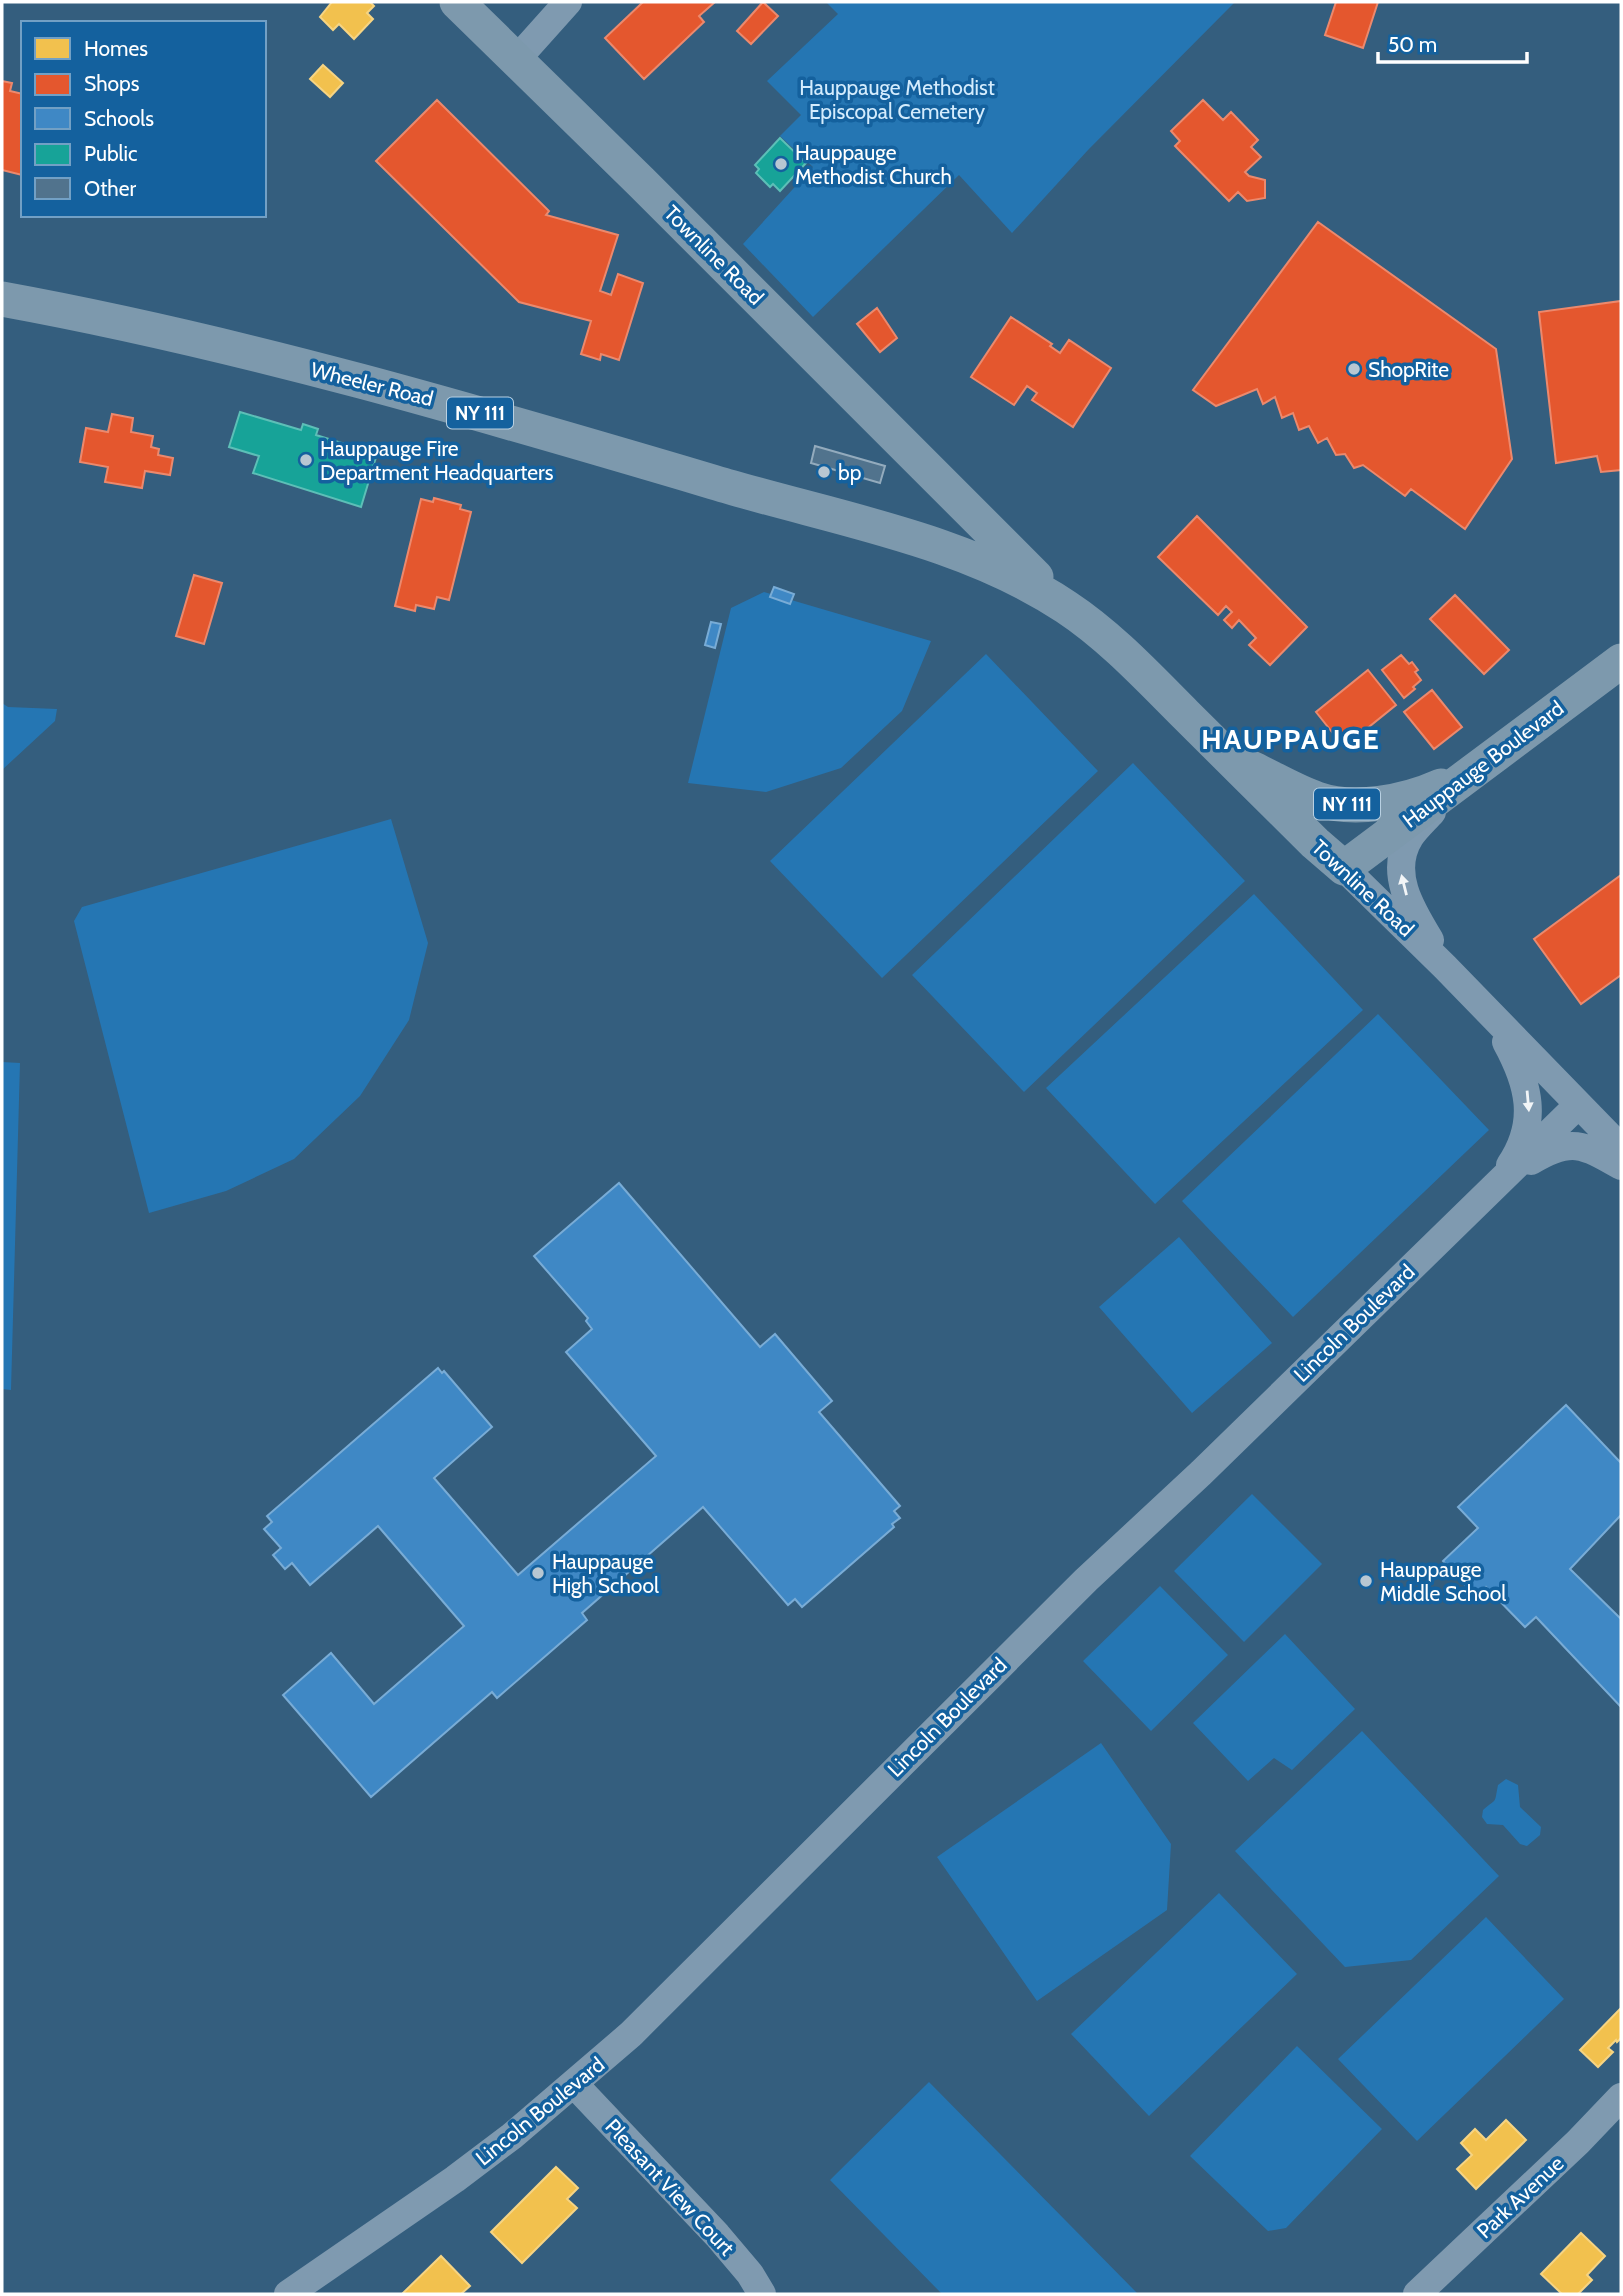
<svg xmlns="http://www.w3.org/2000/svg" width="1623" height="2296" font-family="Cabin,sans-serif">
<style>
.green{fill:#2576b3}
.homes{fill:#f2c14e;stroke:#f6d483;stroke-width:2}
.shops{fill:#e4572e;stroke:#ec896d;stroke-width:2}
.schools{fill:#3f88c5;stroke:#79acd6;stroke-width:2}
.public{fill:#17a398;stroke:#5dbfb7;stroke-width:2}
.building{fill:#51738d;stroke:#93abbd;stroke-width:2}
.lines{fill:none;stroke-linecap:round;stroke-linejoin:round}
.minor{stroke:#7f9ab0;stroke-width:28}
.major{stroke:#7d99ad;stroke-width:35}
.oneway{fill:#f2f5f7}
.poi-dot{fill:#b8c7d2;stroke:#14619e;stroke-width:2.5}
.labels{text-anchor:middle;dominant-baseline:central;stroke-width:7;stroke-linejoin:round;paint-order:stroke}
.shield{fill:#14619e;stroke:#b8d0e2;stroke-width:2}
.shield-label{font-size:19px;font-weight:bold;fill:#fff}
.park-label{font-size:21px;fill:#d4ecfd;stroke:#14619e}
.poi-label{font-size:21px;fill:#fff;stroke:#14619e;text-anchor:start}
.street-label{font-size:21px;fill:#fff;stroke:#14619e}
.district-label{font-size:28px;font-weight:bold;letter-spacing:2px;fill:#fff;stroke:#14619e}
</style>
<rect width="100%" height="100%" fill="#345e7e"/>
<path class="green" d="M826,2H1233L1234,3L1088,150L1012,233L959,175L813,317L743,244L813,167L780,136L801,115L767,81L838,14Z
M764,592L931,641L902,711L841,768L766,792L688,783L731,608Z
M986,654L1098,771L882,978L770,861Z
M2,703L8,707L57,709L55,721L2,770Z
M1133,763L1245,881L1024,1092L912,975Z
M391,819L428,943L409,1020L360,1096L294,1159L226,1191L149,1213L74,921L82,907Z
M1254,894L1363,1010L1155,1204L1046,1088Z
M1378,1014L1489,1130L1293,1317L1182,1201Z
M2,1062L20,1063L11,1390L2,1389Z
M1179,1237L1272,1343L1192,1413L1099,1307Z
M1252,1494L1322,1564L1244,1642L1174,1571Z
M1160,1586L1228,1655L1151,1731L1083,1661Z
M1285,1634L1355,1709L1292,1770L1274,1758L1248,1781L1193,1723Z
M1362,1731L1499,1876L1411,1960L1345,1967L1235,1851Z
M1101,1743L1171,1844L1167,1910L1037,2001L937,1857Z
M1506,1779L1518,1785L1520,1807L1541,1827L1540,1835L1527,1846L1520,1844L1503,1825L1487,1824L1482,1817L1483,1810C1498,1797 1494,1805 1498,1785Z
M1219,1893L1297,1974L1149,2116L1071,2034Z
M1486,1917L1564,1999L1417,2141L1338,2059Z
M1297,2046L1382,2129L1286,2228L1268,2231L1190,2156Z
M929,2082L1138,2294H942L830,2180Z"/>
<path class="homes" d="M332,2H370L374,6L367,13L373,19L354,39L339,24L333,30L320,17Z
M323,65L343,83L330,97L310,79Z
M1621,2008V2038L1617,2042L1616,2040L1608,2048L1613,2052L1598,2067L1580,2050Z
M1506,2120L1526,2140L1476,2189L1457,2169L1472,2155L1461,2143L1475,2129L1486,2140Z
M556,2167L578,2188L567,2199L577,2208L522,2263L491,2232Z
M1581,2233L1605,2256L1587,2275L1592,2280L1578,2294H1562L1541,2274Z
M441,2256L470,2286L461,2294H402Z"/>
<path class="shops" d="M643,2H715L699,16L704,22L644,79L605,38Z
M763,2L778,16L751,44L737,31Z
M1336,2H1378L1363,48L1325,35Z
M2,81L12,83L10,91L23,94L22,175L2,170Z
M437,100L549,211L546,215L618,235L600,291L611,295L618,274L643,283L619,360L601,354L600,360L581,354L591,321L519,302L376,161Z
M1203,100L1223,120L1231,112L1258,140L1251,147L1261,157L1245,172L1249,176L1265,180V198L1247,201L1238,192L1229,201L1175,146L1180,141L1171,131Z
M1318,222L1496,349L1512,459L1465,529L1411,489L1405,496L1363,465L1354,468L1345,454L1336,455L1327,438L1318,443L1309,426L1299,430L1293,413L1282,418L1275,397L1263,404L1257,389L1216,406L1193,390Z
M1621,301V470L1601,472L1597,456L1556,463L1539,312Z
M877,308L897,338L880,352L857,324Z
M1011,317L1052,344L1050,346L1060,353L1069,340L1111,368L1073,427L1032,400L1037,393L1027,386L1014,405L971,377Z
M112,414L133,418L131,432L153,436L151,447L159,449L158,455L173,458L170,475L145,471L142,488L105,482L108,467L80,462L86,428L108,432Z
M434,498L461,505L460,509L471,512L449,600L437,597L434,609L416,605L415,611L395,606L421,499L433,502Z
M1197,516L1307,627L1270,665L1249,645L1256,638L1239,620L1232,628L1224,620L1232,612L1226,606L1218,615L1158,557Z
M194,575L222,583L204,644L176,636Z
M1455,595L1509,650L1484,674L1430,619Z
M1401,655L1409,664L1412,662L1418,670L1415,672L1421,680L1413,687L1415,689L1404,698L1382,670Z
M1368,670L1396,705L1344,747L1316,712Z
M1432,690L1462,727L1434,749L1404,712Z
M1621,875V975L1581,1004L1534,939Z"/>
<path class="schools" d="M774,587L794,594L790,604L770,597Z
M711,622L721,624L715,648L705,645Z
M619,1183L760,1347L775,1334L832,1401L819,1412L900,1506L894,1511L900,1518L892,1524L894,1527L802,1607L795,1599L788,1605L703,1507L582,1613L587,1620L497,1698L492,1692L371,1797L283,1695L331,1653L374,1704L464,1626L378,1526L310,1585L292,1563L285,1569L273,1555L281,1548L264,1529L272,1522L267,1516L438,1368L442,1373L444,1371L492,1427L434,1478L518,1575L656,1456L566,1352L592,1329L586,1321L588,1318L534,1256Z
M1566,1405L1621,1463V1515L1570,1569L1621,1619V1707L1536,1617L1525,1627L1486,1587L1476,1597L1443,1561L1478,1528L1458,1507Z"/>
<path class="public" d="M780,138L806,163L780,191L773,184L770,187L756,173L759,169L755,165Z
M240,412L301,430L303,424L318,429L316,435L377,454L361,507L253,473L259,456L229,447Z"/>
<path class="building" d="M815,446L885,466L880,483L811,463Z"/>
<g class="lines">
<path class="minor" d="M517,59L568,2
M1344,868L1445,967L1621,1148
M1430,940C1411,909 1388,872 1410,837C1416,828 1425,820 1432,812
M1506,1042C1529,1084 1539,1122 1510,1165
M1531,1161C1571,1137 1583,1144 1621,1166
M574,2084L717,2235L750,2274L762,2294
M288,2294L455,2179L512,2136L631,2034L1086,1580L1201,1473L1578,1105
M1417,2294L1578,2142L1621,2097"/>
<path class="major" d="M457,2L641,182L1036,577
M2,299C249,344 490,416 730,487C843,520 967,541 1066,607C1110,636 1148,677 1185,714C1228,757 1272,800 1315,843L1344,868L1621,661
M1251,768C1273,778 1294,791 1317,799C1354,812 1405,802 1441,786"/>
</g>
<defs><path id="oneway-solid" d="M-6-.8H1V-3.2L6.5 0L1 3.2V.8H-6Z" transform="scale(1.75)"/></defs>
<g class="oneway">
<use href="#oneway-solid" transform="translate(1404 885) rotate(-104)"/>
<use href="#oneway-solid" transform="translate(1528 1101) rotate(85)"/>
</g>
<g class="poi-dot">
<circle cx="781" cy="164" r="7"/>
<circle cx="1354" cy="369" r="7"/>
<circle cx="306" cy="460" r="7"/>
<circle cx="824" cy="472" r="7"/>
<circle cx="538" cy="1573" r="7"/>
<circle cx="1366" cy="1581" r="7"/>
</g>
<g class="labels">
<g class="shield">
<rect x="447" y="397.5" width="66" height="31" rx="5"/>
<rect x="1314" y="788.5" width="66" height="31" rx="5"/>
</g>
<g class="shield-label">
<text x="480" y="413">NY 111</text>
<text x="1347" y="804">NY 111</text>
</g>
<g class="park-label">
<text x="897" y="87">Hauppauge Methodist<tspan x="897" dy="24">Episcopal Cemetery</tspan></text>
</g>
<g class="poi-label">
<text x="795" y="152">Hauppauge<tspan x="795" dy="24">Methodist Church</tspan></text>
<text x="1368" y="369">ShopRite</text>
<text x="320" y="448">Hauppauge Fire<tspan x="320" dy="24">Department Headquarters</tspan></text>
<text x="838" y="472">bp</text>
<text x="552" y="1561">Hauppauge<tspan x="552" dy="24">High School</tspan></text>
<text x="1380" y="1569">Hauppauge<tspan x="1380" dy="24">Middle School</tspan></text>
</g>
<g class="street-label">
<text transform="translate(714 255) rotate(45)">Townline Road</text>
<text transform="translate(372 384) rotate(14)">Wheeler Road</text>
<text transform="translate(1483 764) rotate(-37)">Hauppauge Boulevard</text>
<text transform="translate(1363 888) rotate(43)">Townline Road</text>
<text transform="translate(1354 1323) rotate(-44)">Lincoln Boulevard</text>
<text transform="translate(947 1717) rotate(-45)">Lincoln Boulevard</text>
<text transform="translate(540 2111) rotate(-39)">Lincoln Boulevard</text>
<text transform="translate(670 2187) rotate(47)">Pleasant View Court</text>
<text transform="translate(1520 2197) rotate(-43)">Park Avenue</text>
</g>
<g class="district-label">
<text x="1291" y="739">HAUPPAUGE</text>
</g>
</g>
<rect width="1623" height="2296" fill="none" stroke="#ffffff" stroke-width="7"/>
<rect x="21" y="21" width="245" height="196" fill="#14619e" stroke="#72a0c5" stroke-width="2"/>
<rect x="35" y="38" width="35" height="21" fill="#f2c14e" stroke="#72a0c5" stroke-width="2"/>
<text x="84" y="56" font-size="21" fill="#ffffff">Homes</text>
<rect x="35" y="74" width="35" height="21" fill="#e4572e" stroke="#72a0c5" stroke-width="2"/>
<text x="84" y="91" font-size="21" fill="#ffffff">Shops</text>
<rect x="35" y="108" width="35" height="21" fill="#3f88c5" stroke="#72a0c5" stroke-width="2"/>
<text x="84" y="126" font-size="21" fill="#ffffff">Schools</text>
<rect x="35" y="144" width="35" height="21" fill="#17a398" stroke="#72a0c5" stroke-width="2"/>
<text x="84" y="161" font-size="21" fill="#ffffff">Public</text>
<rect x="35" y="178" width="35" height="21" fill="#51738d" stroke="#72a0c5" stroke-width="2"/>
<text x="84" y="196" font-size="21" fill="#ffffff">Other</text>
<path d="M1378 52v10h149v-10" fill="none" stroke="#ffffff" stroke-width="3.5"/>
<text x="1388" y="52" font-size="21" fill="#ffffff" stroke="#14619e" stroke-width="5" paint-order="stroke">50 m</text>
</svg>
